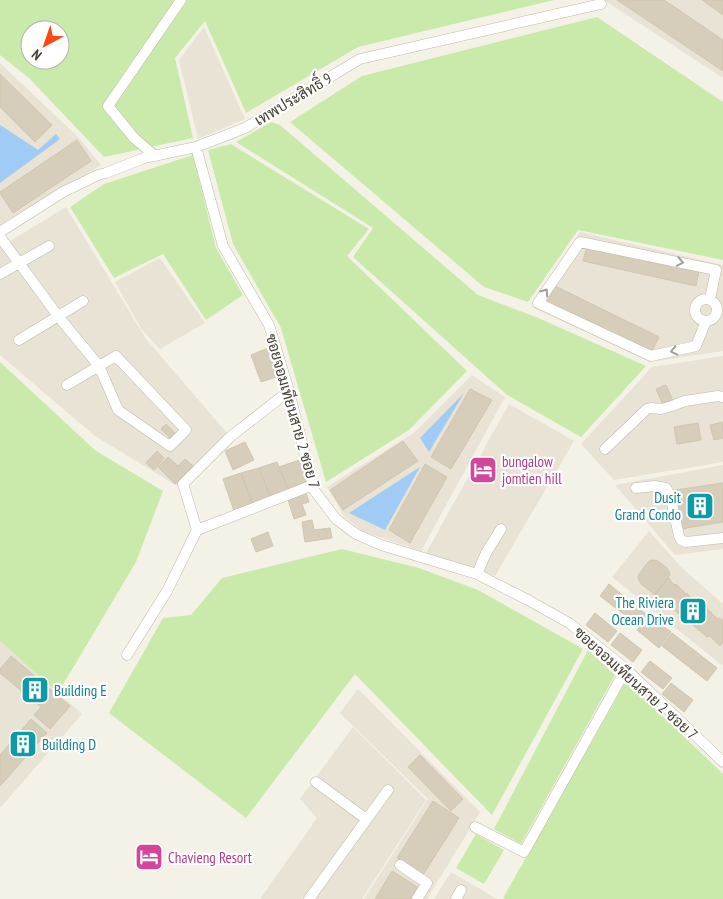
<svg xmlns="http://www.w3.org/2000/svg" width="723" height="899" font-family="'PT Sans Narrow',Sarabun,sans-serif">
<style>
.residential{fill:#e8e3d4}
.green{fill:#caeaac;fill-rule:evenodd}
.water{fill:#9fcbf4}
.building{fill:#d6cdbb;stroke:#d1c6ad}
.lines{fill:none;stroke-linecap:round;stroke-linejoin:round}
.street-casing{stroke:#c0b9a8;stroke-width:11}
.street{stroke:#fff;stroke-width:10}
.oneway{stroke:#a3a09a}
.labels{text-anchor:middle;dominant-baseline:central;stroke-width:4.5;stroke-linejoin:round;paint-order:stroke}
.street-label{font-size:15px;fill:#474135;stroke:#fff}
.hotel-label{font-size:15px;fill:#b23c85;stroke:#fff;text-anchor:start}
.culture-label{font-size:15px;fill:#0d838f;stroke:#fff;text-anchor:end}
</style>
<rect width="100%" height="100%" fill="#f4f1e6"/>
<path class="residential" d="M604,0H723V78Z
M204,27L245,119L198,139L179,60Z
M0,63L78,137L101,165L0,227Z
M66,207L146,339L227,433L177,486L95,436L0,355V246L7,243Z
M580,232L723,265V351L650,362L532,307Z
M160,258L205,323L160,349L142,330L115,282Z
M723,356V462L614,480L581,444L652,367Z
M472,375L505,397L421,551L362,531L344,516L327,487L415,432Z
M509,404L574,441L495,576L426,553Z
M723,465V549L675,555L615,485Z
M649,531L681,567L723,604V666L612,577Z
M0,641L82,714L0,808Z
M358,689L480,812L427,899H364L428,799L340,713Z
M353,727L426,800L362,899H260L317,818L300,799Z
M451,872L497,899H434Z"/>
<path class="green" d="M0,0H554L358,47L246,113L205,21L175,58L193,138L104,157L29,78L0,55ZM30,30H60V60H30Z
M597,17L723,102V260L578,230L528,302L484,287L290,122L362,76Z
M271,122L280,125L478,295L536,317L646,366L581,437L507,395L353,257L373,228L236,142Z
M231,144L369,229L347,256L467,371L409,430L326,482L281,328L233,244L208,150Z
M193,155L216,248L243,295L206,320L163,254L114,278L70,207L104,184Z
M0,362L96,451L163,491L136,562L58,693L0,641Z
M342,549L419,568L478,590L583,649L492,815L355,674L246,818L109,713L163,618L191,615L222,578Z
M588,650L615,675L521,844L494,829Z
M626,681L723,774V899H506L503,898Z
M476,834L504,850L484,884L456,868Z"/>
<path class="water" d="M0,125L38,150L56,134L60,139L0,183Z
M464,393L429,452L420,438Z
M420,467L385,530L349,513Z"/>
<path class="building" d="M617,0H664L723,40V71Z
M702,0H723V15Z
M0,74L52,125L35,142L0,107Z
M77,140L91,161L13,213L0,193V192Z
M587,246L699,271L696,286L583,261Z
M555,286L659,337L651,353L547,302Z
M268,348L279,376L261,382L251,355Z
M666,385L673,401L663,405L656,389Z
M470,389L492,400L451,469L431,457Z
M723,422V438L714,440L710,425Z
M698,423L701,440L677,444L674,427Z
M166,424L175,433L170,438L161,429Z
M403,441L418,461L343,510L330,490Z
M245,442L254,460L233,470L225,451Z
M157,451L164,458L154,470L146,463Z
M168,457L178,466L185,459L193,466L175,484L158,467Z
M305,458L312,485L290,494L279,467Z
M277,462L290,493L272,500L259,468Z
M425,464L447,477L410,543L389,530Z
M259,468L271,500L254,507L241,473Z
M241,473L254,507L235,514L223,479Z
M723,483V522L681,529L675,490Z
M305,490L309,502L302,504L306,515L294,519L287,496Z
M312,520L314,530L330,528L332,538L305,542L302,522Z
M268,532L273,546L256,552L251,539Z
M653,560L658,561L667,568L670,574L669,577L655,595L640,583L638,577L639,574L649,561Z
M668,578L671,580L670,581L675,585L676,584L683,591H684V592L686,594L687,593L689,596L712,613V614L718,619L719,618L722,620L723,622V642L720,646L710,636L707,637L693,625L695,624L692,621L691,623L685,617L684,618L672,608L673,607L670,604V605L664,600H665L655,594Z
M609,584L647,615L639,626L600,596Z
M595,613L617,631L608,642L586,625Z
M649,615L671,632L659,648L637,630Z
M620,633L642,650L633,662L611,645Z
M672,633L717,668L707,681L662,646Z
M11,656L70,706L50,729L34,715L41,707L0,673V669Z
M650,661L672,678L663,689L641,672Z
M671,683L693,700L684,712L662,694Z
M31,719L47,733L0,786V755Z
M420,755L463,799L451,811L408,767Z
M433,801L459,818L423,875L397,858Z
M392,871L419,888L412,899H375Z"/>
<g class="lines">
<defs>
<path id="street" d="M196,147L223,246L269,325L289,391L314,490L336,519L356,534L381,545L477,574L528,600L569,623L626,669L723,762
M155,156L134,138L108,106L181,0
M0,232L63,192L98,175L106,173L144,158L196,147L245,128L360,59L601,4
M0,237L58,316L99,366L118,410L170,446L186,430L116,356L67,385
M0,274L49,246
M695 310a11 11 0 1 1 22 0a11 11 0 1 1-22 0Z
M706,321L696,346L651,356L538,303L580,242L716,270L710,299
M19,340L83,301
M605,449L647,409L651,408L661,409L672,406L685,401L718,396L723,397
M636,488L655,486L666,488L670,494L679,536L681,540L686,542L723,538
M197,530L313,485
M477,574L486,553L501,529
M127,655L167,591L197,530L183,484L230,437L289,391
M316,782L366,819
M475,827L524,852L626,669
M400,865L427,883L417,899
M309,899L388,790
M456,899L461,890"/>
</defs>
<use href="#street" class="street-casing"/>
<use href="#street" class="street"/>
</g>
<defs><path id="oneway-chevron" d="M-2-3.5L2.5 0L-2 3.5" fill="none" stroke-width="1.6" stroke-linecap="round" stroke-linejoin="round" transform="scale(1.25)"/></defs>
<g class="oneway">
<use href="#oneway-chevron" transform="translate(680 262) rotate(11)"/>
<use href="#oneway-chevron" transform="translate(545 292) rotate(-55)"/>
<use href="#oneway-chevron" transform="translate(674 351) rotate(167)"/>
</g>
<defs>
<symbol id="hotel-square" viewBox="-11 -11 22 22"><rect x="-9" y="-9" width="18" height="18" rx="4" fill="#d1479c" stroke="#fff"/><path d="M-6-4.5h1.5V1H6V5H4.5V3h-9V5H-6ZM-4 0a1.8 1.8 0 1 1 3.6 0ZM.5 0V-2.5h3Q6-2.5 6 0Z" fill="#fff"/></symbol>
<symbol id="building-square" viewBox="-11 -11 22 22"><rect x="-9" y="-9" width="18" height="18" rx="4" fill="#0f9aa8" stroke="#fff"/><path d="M-4-6H4V6H1V3H-1V6H-4ZM-2.5-4.3h1.7v1.8h-1.7ZM.8-4.3h1.7v1.8H.8ZM-2.5-1h1.7V.8h-1.7ZM.8-1h1.7V.8H.8Z" fill="#fff"/></symbol>
</defs>
<g fill-rule="evenodd">
<use href="#hotel-square" x="467" y="454" width="32" height="32"/>
<use href="#building-square" x="684" y="490" width="32" height="32"/>
<use href="#building-square" x="677" y="595" width="32" height="32"/>
<use href="#building-square" x="19" y="674" width="32" height="32"/>
<use href="#building-square" x="7" y="728" width="32" height="32"/>
<use href="#hotel-square" x="133" y="841" width="32" height="32"/>
</g>
<g class="labels">
<g class="street-label">
<text transform="translate(293 99) rotate(-31)">เทพประสิทธิ์ 9</text>
<text transform="translate(293 411) rotate(74)">ซอยจอมเทียนสาย 2 ซอย 7</text>
<text transform="translate(636 683) rotate(42)">ซอยจอมเทียนสาย 2 ซอย 7</text>
</g>
<g class="hotel-label">
<text x="502" y="461">bungalow<tspan x="502" dy="17">jomtien hill</tspan></text>
<text x="168" y="857">Chavieng Resort</text>
</g>
<g class="culture-label">
<text x="681" y="497">Dusit<tspan x="681" dy="17">Grand Condo</tspan></text>
<text x="674" y="602">The Riviera<tspan x="674" dy="17">Ocean Drive</tspan></text>
<text x="54" y="690" text-anchor="start">Building E</text>
<text x="42" y="744" text-anchor="start">Building D</text>
</g>
</g>
<g transform="translate(45 45) rotate(220)"><circle r="24" fill="#ffffff" stroke="#b5b3ae"/>
<path d="M0-4L9 19L0 12L-9 19Z" fill="#ff4712"/>
<text y="-8" font-size="14" font-weight="bold" text-anchor="middle" fill="#474135">N</text>
</g>
</svg>
